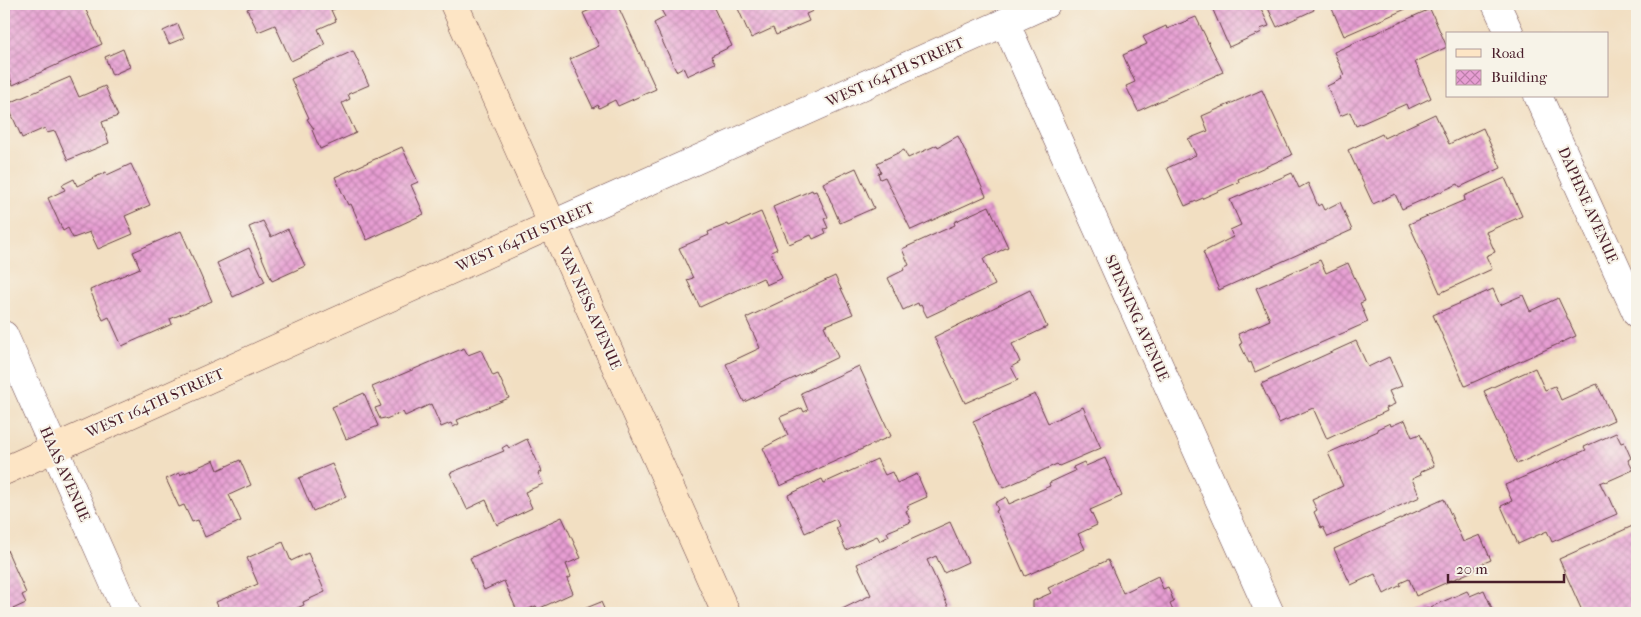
<svg xmlns="http://www.w3.org/2000/svg" width="1641" height="617" font-family="'IM FELL French Canon',serif">
<style>
.building{fill:url(#building-cross-hatch)}
.lines{fill:none;stroke-linecap:round;stroke-linejoin:round}
.minor-casing{stroke:#633c42;stroke-width:29}
.tertiary-casing{stroke:#633c42;stroke-width:29}
.secondary-casing{stroke:#633c42;stroke-width:29}
.minor{stroke:#fff;stroke-width:28}
.tertiary{stroke:#fff;stroke-width:28}
.secondary{stroke:#fde5c5;stroke-width:28}
.labels{text-anchor:middle;dominant-baseline:central;stroke-width:4;stroke-linejoin:round;paint-order:stroke}
.street-label{font-size:15px;fill:#4a1f2b;stroke:#f7f3e8}
</style>
<defs>
<pattern id="building-cross-hatch" width="8" height="8" patternUnits="userSpaceOnUse" patternTransform="scale(1.25)"><rect width="8" height="8" fill="#e79ed3"/><path d="M0 0l8 8M0 8l8-8" fill="none" stroke="#bd80ab"/></pattern>
</defs>
<rect width="100%" height="100%" fill="#f7f3e8"/>
<filter id="ink" filterUnits="userSpaceOnUse"><feTurbulence type="fractalNoise" baseFrequency=".02" numOctaves="2"/><feDisplacementMap in="SourceGraphic" scale="10" xChannelSelector="R" yChannelSelector="G"/><feConvolveMatrix kernelMatrix="1 2 1 2 8 2 1 2 1" color-interpolation-filters="sRGB"/></filter>
<filter id="wash" filterUnits="userSpaceOnUse"><feTurbulence type="fractalNoise" baseFrequency=".0096" numOctaves="4" result="noise"/><feDisplacementMap in="SourceGraphic" scale="20" xChannelSelector="R" yChannelSelector="G"/><feGaussianBlur stdDeviation="1.12" result="paint"/><feColorMatrix in="noise" values="0 0 0 0 0 0 0 0 0 0 0 0 0 0 0 0 0 1.4 0 .05"/><feComposite in="paint" operator="in"/></filter>
<g filter="url(#wash)">
<rect width="100%" height="100%" fill="#f2dfc2"/>
<g id="blocks">
<path class="building" d="M11,4H83L102,44L13,85L4,64V7Z
M259,4H333L335,9L331,10L336,21L318,29L325,45L291,61L275,25L258,32L247,9Z
M605,4H617L656,89L618,106L615,100L599,108L598,105L593,108L570,59L599,46L583,13Z
M664,4H712L732,46L711,56L715,63L687,76L683,67L676,71L654,23L665,17L659,6Z
M736,4H810L813,11L806,14L809,21L776,35L773,28L751,38Z
M1226,4H1259L1269,26L1260,29L1262,32L1229,47L1213,10Z
M1266,4H1321L1313,7L1314,10L1277,27Z
M1330,4H1417L1344,36Z
M1430,9L1447,47L1415,62L1431,98L1408,109L1406,104L1356,126L1350,112L1340,116L1327,86L1342,79L1341,76L1344,75L1334,52Z
M1196,17L1223,72L1138,111L1126,86L1135,82L1123,55L1147,44L1143,37L1166,26L1167,29Z
M178,24L184,38L169,44L163,31Z
M123,49L130,67L112,75L105,57Z
M353,51L369,85L348,94L350,99L342,103L356,133L320,149L312,130L314,129L307,119L309,118L291,79Z
M70,77L79,97L105,86L118,116L102,122L109,143L68,160L55,131L47,133L45,128L22,138L7,104Z
M1262,90L1292,155L1238,179L1239,182L1185,206L1167,168L1196,155L1188,139L1208,131L1202,116Z
M1435,114L1449,144L1483,128L1501,168L1460,187L1458,184L1402,209L1395,194L1373,204L1348,150L1382,134L1384,138Z
M958,136L986,196L911,230L885,177L880,179L878,173L881,172L877,163L904,150L908,158L937,145L938,147Z
M402,147L418,182L411,185L424,214L367,240L351,204L348,205L335,177Z
M131,164L150,205L125,216L133,234L98,249L90,232L73,238L68,228L63,231L48,198L65,190L62,185L74,179L77,186L106,172L107,175Z
M856,168L874,208L840,223L823,183Z
M1292,173L1299,188L1308,183L1318,206L1321,204L1324,210L1340,202L1352,230L1219,290L1203,252L1233,237L1230,230L1241,225L1230,200Z
M1505,178L1522,216L1486,232L1495,252L1486,256L1492,269L1440,293L1409,224L1465,200L1464,196Z
M812,190L813,192L816,191L828,217L824,219L828,228L824,229L826,233L813,239L811,235L789,244L773,207Z
M989,206L1008,247L983,259L995,285L927,317L921,305L919,306L918,303L903,310L888,278L904,270L903,268L909,265L902,249L955,225L954,222Z
M761,212L777,249L771,252L782,278L766,285L763,278L700,307L687,280L693,278L679,248L709,235L708,232L728,224L729,226Z
M263,221L271,237L288,229L305,266L272,281L249,227Z
M181,231L212,301L170,319L172,324L122,346L109,317L103,320L90,290L140,268L133,252Z
M249,248L265,282L233,297L217,263Z
M1320,260L1326,273L1348,263L1365,301L1360,303L1368,322L1255,372L1251,362L1249,363L1240,344L1242,343L1238,334L1270,320L1256,288Z
M835,276L853,314L824,326L838,357L744,402L726,364L760,348L746,318Z
M1493,289L1500,305L1523,295L1530,311L1558,298L1576,336L1465,386L1433,315Z
M1030,290L1047,327L1012,344L1020,362L1011,367L1018,380L965,403L934,337Z
M1356,341L1368,367L1389,357L1402,386L1389,391L1395,404L1386,408L1387,411L1327,439L1313,408L1279,423L1261,384Z
M464,348L468,355L481,350L493,376L498,374L509,398L457,420L459,424L453,427L451,423L441,427L431,404L405,416L403,412L386,419L385,418L380,419L375,408L381,406L372,387Z
M859,366L891,436L780,486L763,448L788,435L780,417L802,408L804,412L808,410L801,393Z
M1535,368L1545,390L1555,386L1561,400L1597,384L1614,420L1517,464L1484,391Z
M364,393L378,426L346,439L332,407Z
M1035,394L1048,423L1083,407L1101,448L1059,466L1057,464L1003,488L973,421Z
M1405,420L1412,437L1420,434L1434,466L1420,472L1421,475L1412,479L1420,497L1328,537L1323,527L1321,528L1314,512L1317,510L1312,500L1343,486L1328,453L1378,431L1377,429L1390,423L1391,426Z
M1616,433L1621,443L1624,442L1631,458L1628,460L1633,470L1606,482L1605,481L1600,483L1607,497L1609,496L1617,514L1552,542L1547,531L1518,544L1501,506L1512,501L1505,485L1586,450L1584,447Z
M527,439L542,472L538,473L543,484L525,492L532,508L497,525L486,500L467,509L450,473L504,451L502,448L507,445L509,448Z
M1105,458L1122,496L1090,510L1097,525L1078,534L1085,549L1025,576L996,511L998,510L995,503L1006,497L1009,504L1050,486L1049,483L1075,471L1073,467L1084,462L1086,466Z
M877,459L885,475L892,472L897,483L917,474L927,497L907,506L909,509L906,511L911,522L887,532L889,536L880,541L877,536L846,550L836,528L839,526L836,519L805,533L788,495L822,479L824,483Z
M214,460L218,470L240,460L251,485L229,495L241,521L205,537L198,520L192,522L184,505L179,507L166,479L179,473L180,475Z
M332,464L346,497L313,511L299,478Z
M1444,499L1463,542L1480,535L1491,560L1474,567L1475,570L1416,596L1409,579L1400,583L1401,585L1384,594L1375,574L1351,585L1334,549Z
M562,517L581,558L566,564L571,577L567,579L573,593L538,609L536,606L518,613L504,581L484,590L470,558Z
M950,522L968,562L944,573L936,556L927,560L949,608L937,613H836V612L871,595L857,564Z
M1637,524V610L1629,613H1583L1559,559Z
M283,542L291,561L308,553L325,592L303,602L304,605L286,613H221L216,602L258,584L247,558Z
M7,550L26,593L22,595L26,603L4,613V551Z
M1108,560L1123,593L1158,576L1163,589L1168,587L1174,602L1170,604L1174,613H1038L1033,607V601L1051,593L1048,588Z
M1484,590L1494,613H1417L1467,591L1470,596Z
M601,602L606,613H574Z"/>
</g>
</g>
<g filter="url(#ink)">
<use href="#blocks" fill-opacity="0" stroke="#633c42" stroke-width="1"/>
<g class="lines">
<defs>
<path id="minor" d="M1496,4L1510,34
M1005,22L1270,613
M1538,96L1637,314
M4,335L127,613"/>
<path id="tertiary" d="M553,224L1046,4"/>
<path id="secondary" d="M454,4L726,613
M4,471L553,224"/>
</defs>
<use href="#minor" class="minor-casing"/>
<use href="#tertiary" class="tertiary-casing"/>
<use href="#secondary" class="secondary-casing"/>
<use href="#minor" class="minor"/>
<use href="#tertiary" class="tertiary"/>
<use href="#secondary" class="secondary"/>
</g>
</g>
<g class="labels">
<g class="street-label">
<text transform="translate(895 72) rotate(-24)">WEST 164TH STREET</text>
<text transform="translate(1588 205) rotate(66)">DAPHNE AVENUE</text>
<text transform="translate(525 237) rotate(-24)">WEST 164TH STREET</text>
<text transform="translate(590 308) rotate(66)">VAN NESS AVENUE</text>
<text transform="translate(1137 318) rotate(66)">SPINNING AVENUE</text>
<text transform="translate(155 403) rotate(-24)">WEST 164TH STREET</text>
<text transform="translate(65 474) rotate(66)">HAAS AVENUE</text>
</g>
</g>
<rect width="1641" height="617" fill="none" stroke="#f7f3e8" stroke-width="20"/>
<rect x="1446" y="32" width="162" height="65" fill="#f7f3e8" stroke="#b29e9c"/>
<rect x="1456" y="49" width="25" height="8" fill="#fde5c5" stroke="#b29e9c"/>
<text x="1491" y="58" font-size="15" fill="#4a1f2b">Road</text>
<rect x="1456" y="70" width="25" height="15" fill="url(#building-cross-hatch)" stroke="#b29e9c"/>
<text x="1491" y="82" font-size="15" fill="#4a1f2b">Building</text>
<path d="M1448 574v8h116v-8" fill="none" stroke="#4a1f2b" stroke-width="2.5"/>
<text x="1456" y="574" font-size="15" fill="#4a1f2b" stroke="#f7f3e8" stroke-width="4" paint-order="stroke">20 m</text>
</svg>
